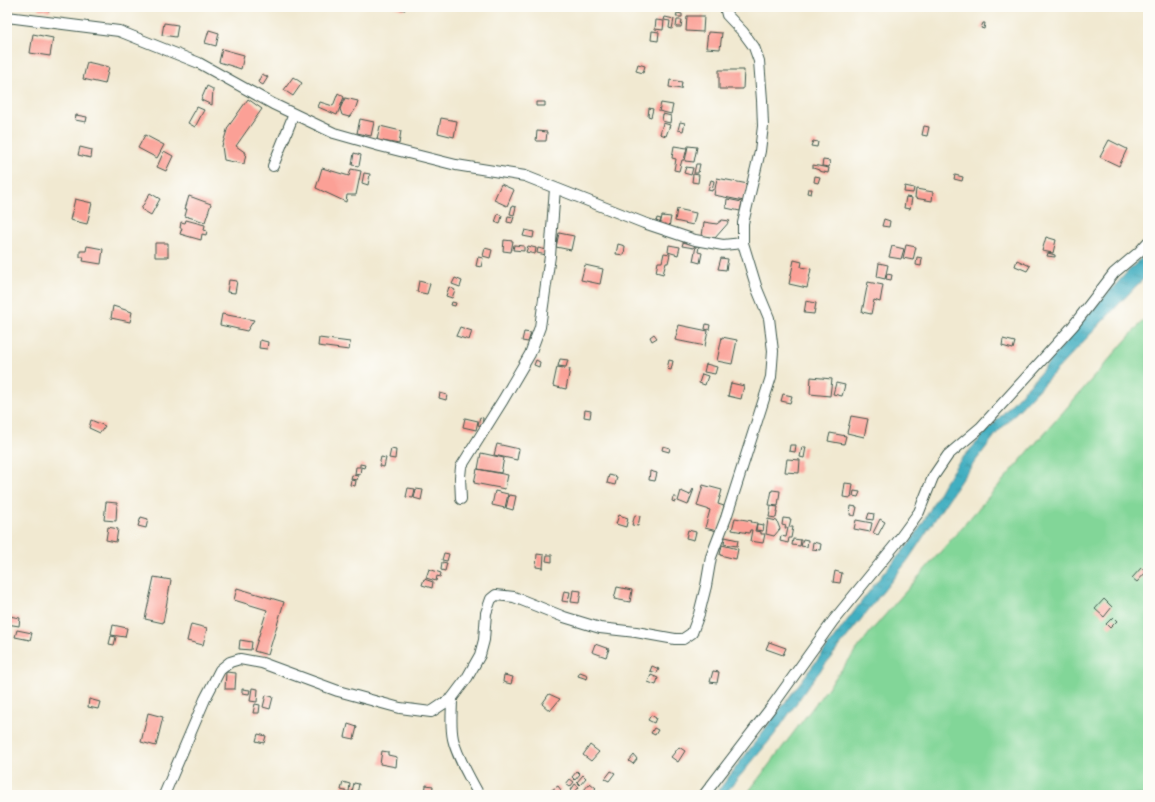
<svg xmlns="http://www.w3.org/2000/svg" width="1155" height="802" font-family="'Balsamiq Sans',sans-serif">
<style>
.green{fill:#82d698;stroke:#508a66}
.water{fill:url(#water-ripples);stroke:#31767a}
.building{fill:#fba096}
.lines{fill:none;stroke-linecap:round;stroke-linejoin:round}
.minor-casing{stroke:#3e574c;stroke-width:12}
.minor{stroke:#fff;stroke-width:10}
</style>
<defs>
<pattern id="water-ripples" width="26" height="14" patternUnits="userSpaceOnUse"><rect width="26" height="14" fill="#43afc1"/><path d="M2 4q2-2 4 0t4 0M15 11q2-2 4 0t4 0" fill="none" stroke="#37909e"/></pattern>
</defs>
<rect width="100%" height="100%" fill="#fdfcf7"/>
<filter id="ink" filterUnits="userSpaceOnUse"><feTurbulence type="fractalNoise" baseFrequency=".025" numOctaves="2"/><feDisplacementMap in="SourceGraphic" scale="8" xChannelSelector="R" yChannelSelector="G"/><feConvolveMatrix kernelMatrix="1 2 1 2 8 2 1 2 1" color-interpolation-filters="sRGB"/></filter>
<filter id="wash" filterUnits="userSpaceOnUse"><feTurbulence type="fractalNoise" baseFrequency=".012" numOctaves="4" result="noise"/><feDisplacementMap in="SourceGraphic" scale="16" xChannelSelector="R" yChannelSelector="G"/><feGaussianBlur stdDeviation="0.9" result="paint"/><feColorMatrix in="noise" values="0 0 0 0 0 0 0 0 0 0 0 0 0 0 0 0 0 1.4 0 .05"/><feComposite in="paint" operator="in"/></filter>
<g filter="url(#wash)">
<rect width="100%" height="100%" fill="#f1e9d1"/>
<path class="green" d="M1148,315V795H746L871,631Z"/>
<path class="water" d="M1148,252V275L1136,286L997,433L961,480L908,560L809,685L775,734L724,795H715L865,597L885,571L909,544L921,526L945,482L958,463L1040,373L1092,310L1131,268Z"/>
<g id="blocks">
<path class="building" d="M39,7H50V11L38,9Z
M394,7H405V10Z
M677,13L682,14V17H676Z
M687,16H704L703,32L686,31Z
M665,17L674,19L672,29L669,28L670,21L664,20Z
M656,20L664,21L663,30L655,29Z
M677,20H682L681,27H676Z
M164,23L178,25L176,37L162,35Z
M983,23H985L984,29L981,28Z
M209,30L219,33L216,46L205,43Z
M652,31L659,32L658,41L651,40Z
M708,32L722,33L720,49L706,48Z
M33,34L53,38L50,56L30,53Z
M222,49L244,55L241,69L219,62Z
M87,62L109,67L105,84L83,79Z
M638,64L645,66L643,73L636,71Z
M719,70H744L743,89H719Z
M262,74L268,77L263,85L258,82Z
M293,77L302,83L293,96L284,90Z
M670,80L682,82L681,89L669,87Z
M207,86L213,89L212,105L201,100Z
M338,93L344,97L337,115L318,107L320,102L333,106Z
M345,98L358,101L355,110L349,117L342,115L340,109Z
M248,99L262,109L236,146L246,153L244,164L224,160L222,146L228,127Z
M536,102H545V106H536Z
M661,103L673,105L671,114L659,111Z
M197,107L204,110L195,127L188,123Z
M649,108L653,109L651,117L648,116Z
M663,114L671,116L670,123L662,121Z
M76,115L87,117L86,122L75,120Z
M441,118L457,121L454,137L438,133Z
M360,119L374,122L371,136L357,133Z
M680,122L685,123L683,131L678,130Z
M663,123L670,125L666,136L660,134Z
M380,126L401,131L399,144L377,140Z
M924,126L929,127L927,136L922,135Z
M537,131L547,132L546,141H536Z
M145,135L164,145L157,158L138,148Z
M1109,140L1127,149L1119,166L1100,157Z
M813,141L818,142L817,147L811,146Z
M674,146L687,148L684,160H682L679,171L674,170L676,159L672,158Z
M688,146L697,147L694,162L685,161Z
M80,147L92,150L91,158L78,155Z
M164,151L173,156L166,171L157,167Z
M354,153L361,155L359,166L352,165Z
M823,160L830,161L829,167L822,166Z
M696,164H700L698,173H694Z
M813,165L829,168L828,173L819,171V170L813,168Z
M686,167L693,168L691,175L684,173Z
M322,168L349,176L351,169L361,171L356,195H347L346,202L316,188Z
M364,173L370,174L368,185L362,183Z
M693,174L699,175L698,183L692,182Z
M955,175L963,177L962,181L954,179Z
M815,176L820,177L818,183L814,182Z
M717,178L748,184L744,201L714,195Z
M711,180L714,181L712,191L708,190Z
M501,184L514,190L507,206L494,200Z
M905,186L914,188L913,193L904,192Z
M808,189H812L811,194L807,193Z
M916,189L933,192L932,201L915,198Z
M150,193L160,199L151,215L141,209Z
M189,196L211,204L205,222L185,216L187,209H185Z
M906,197L912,198L910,209L904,208Z
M75,199L92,203L87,224L70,220Z
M727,199L742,202L740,211L726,208Z
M512,206L516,207L514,215L510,214Z
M677,209L696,213L693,225L675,221Z
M498,214L502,216L500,224L495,222Z
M508,216L514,217L512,223L507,222Z
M662,216L671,217L669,227L660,225Z
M657,218L661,219L660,223L656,222Z
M884,219L890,221L889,227L882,226Z
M186,220L205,225L204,230L207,231L206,235L202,234L201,240L180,234L182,228H180L181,222L185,223Z
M722,220L730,221L715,238L702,236L704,222L717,224Z
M525,230L534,232L533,238L523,236Z
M559,233L574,236L571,250L556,247Z
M1046,237L1056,240L1053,253L1042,251Z
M504,240L513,241L511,252L503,251Z
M684,240L695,243L694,248L682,246Z
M155,243H168V257H155Z
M618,244L625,246L624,255L616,254Z
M514,245L524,246V251L513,250Z
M669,245L680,247L678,255L668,252Z
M906,245L916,247L913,260L903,258Z
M87,246L103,249L101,264L83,261L84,257H80V251H86Z
M528,246L536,248L535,254L526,252Z
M696,246H699L698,252L702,253L700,263L693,261Z
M892,246L904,249L901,259L889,257Z
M485,248L492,250L490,258L483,256Z
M538,248L547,250L546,255L537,253Z
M664,253L670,254L668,263H666L663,274L656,272L658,262H662Z
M1048,253L1055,255V257L1047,256Z
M478,257L483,258L481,267L476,266Z
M917,257L922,258L921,266L916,265Z
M721,258L728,259L726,270L718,269Z
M794,260L802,262L801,267L811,269L807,288L789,284Z
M1017,260L1030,266L1027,271L1015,266Z
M879,263L888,265L885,279L877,277Z
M585,265L603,269L600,284L581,280Z
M887,274L892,275L891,280L886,279Z
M455,278L462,281L460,287L452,284Z
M229,280L237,281L235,293L227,292Z
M419,281L430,284L427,294L417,292Z
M868,282L883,285L880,302L874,300L871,314L862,312Z
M449,287L455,290L452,298L446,296Z
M806,301L816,303L814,314L804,313Z
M452,302L456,303L455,306L451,305Z
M113,306L132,312L130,322L111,318Z
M222,314L254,320L247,331L220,325Z
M706,324L710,325L709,330L705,329Z
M679,325L708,331L705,346L675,340Z
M460,327L472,331L469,340L456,336Z
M524,332L531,333L528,342L522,341Z
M654,334L657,338L652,341L650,337Z
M722,337L737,340L732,364L717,361Z
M319,338L350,342L349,350L318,346Z
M1003,339L1015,342L1013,349L1002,346Z
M260,340L268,342L267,349L259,348Z
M560,359L568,360L566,367L558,366Z
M536,360L540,362L539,367L534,365Z
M669,360L673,361L671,370L667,369Z
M706,364L717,367L715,374L704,372Z
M557,367L570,369L566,389L553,386Z
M702,374L708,376L705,385L699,383Z
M811,377L832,379L830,396L810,394Z
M731,383L744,386L741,399L728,396Z
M836,383L845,385L842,396L833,394Z
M440,393L447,395L446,400L439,398Z
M783,394L792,396L790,403L781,401Z
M585,410L591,411L590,418L584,417Z
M851,416L868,419L864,437L847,433Z
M480,417L483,418L482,426L478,425Z
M465,418L478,421L476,430L463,427Z
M91,420L105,426L100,433L89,428Z
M830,433L846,436L844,444L828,441Z
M497,444L519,449L517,460L494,455Z
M790,445H796L795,452L789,451Z
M663,446L670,448L669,452L662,450Z
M802,447H806L804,458L800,457Z
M391,449L396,450L395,459L389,458Z
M481,453L504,458L501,473L478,469Z
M381,457L386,458L384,467L379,466Z
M787,459L800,460L799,473L785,472Z
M360,464L365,465L364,468L361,467L360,475L355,474L356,467H360Z
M477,469L508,475L505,489L474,483Z
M650,471L657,473L655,481L649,480Z
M352,475L358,476L357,480L351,479Z
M609,475L617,477L615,485L607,483Z
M351,480L356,481L355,486L350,485Z
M845,483L853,484L851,498L843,497Z
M703,485L722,490L718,504L724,506L717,531L705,528L710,510L697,506Z
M408,488L415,489L413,498L406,497Z
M416,489L423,490L421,500L414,498Z
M693,489H694L688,505L678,501L681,491L690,495Z
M772,490L780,491L778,506L769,505Z
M495,491L508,494L505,508L492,505Z
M854,491L860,492L858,497L853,496Z
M509,495L516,496L513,510L506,508Z
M673,497H676L675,502L672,501Z
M106,502L117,503L116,521L104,520Z
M771,506L778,507L776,518L769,517Z
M851,506L857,507L855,516L850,515Z
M869,513L874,514L873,520L867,519Z
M619,515L628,518L626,527L616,524Z
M635,515L640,516L638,526L632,525Z
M141,517L148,519L146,528L138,526Z
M735,518L752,521L751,522L757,523L755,531L761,532V534H765L763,543L750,541L752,530H750L749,533L732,530Z
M783,518L791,519L789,527H793L791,538H789L788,543L780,541L781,536L786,537L788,528H785L786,526L782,525Z
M768,519L777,521L780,529L774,536L766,534Z
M880,519L885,522L878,535L873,533Z
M856,520L872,523L870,532L854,529Z
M757,524L764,525L763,531L756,530Z
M108,527L118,529L116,542L106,540Z
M688,530L696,532L694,540L686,538Z
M725,537L738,540L737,546L724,544Z
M793,539L801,540L800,546L792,545Z
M803,539L808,540L807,547L801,546Z
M813,542L821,544L820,550L812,549Z
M722,545L738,549L736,559L720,555Z
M444,553L449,554L447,561L442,560Z
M537,554L544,555L543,568L536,567Z
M547,555H552V562L546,561Z
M442,562L447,563L445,571L441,570Z
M1141,568L1146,572L1137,582L1132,578Z
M429,569L441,573L440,577L437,576L436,581L426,578Z
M835,571L842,573L840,583L833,582Z
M154,577L171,580L163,623L145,619Z
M424,579L433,582L432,588L422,585Z
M617,587L632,590L630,602L614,599Z
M237,588L284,602L268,655L254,651L267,610L234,600Z
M573,590L581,591L579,603L571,602Z
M564,591L570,592L568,602L562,601Z
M1104,599L1112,607L1104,617L1095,609Z
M9,616L20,618L19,626L7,624Z
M1113,617L1117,621L1110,628L1106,624Z
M191,624L207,628L203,645L187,641Z
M113,625L127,628L125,637L111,635Z
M17,630L32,633L30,640L15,637Z
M111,636L116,637L114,645L109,644Z
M240,640L252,642L251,650L239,649Z
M769,642L786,648L783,655L766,649Z
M595,644L609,649L606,657L592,652Z
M652,666L659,669L657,673L650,671Z
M713,671L719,672L717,683L710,682Z
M226,672L236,673L235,689H225Z
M580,672L588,675L587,679L578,676Z
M504,675L513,677L511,684L503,682Z
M651,675L658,678L656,685L648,682Z
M252,688L258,689L257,702L250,701Z
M242,689L250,690L249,694L242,693Z
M549,694L560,699L550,711L542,704Z
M266,695L273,697L270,709L263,707Z
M89,699L100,702L98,709L88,707Z
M255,704L260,705L259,713H253Z
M148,713L163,717L156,746L141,742Z
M651,715L656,718L654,723L648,720Z
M348,724L357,727L354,739L345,737Z
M654,728L658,730L655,735L651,733Z
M258,734L266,736L264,743L256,741Z
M590,745L599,752L591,761L583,755Z
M679,747L685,751L678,762L671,757Z
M382,751L388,752V755L397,757L396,767L380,764Z
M634,755L637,759L633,764L629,761Z
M577,771L580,774L575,780L572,777Z
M611,771L615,773L609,781L605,779Z
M583,775L586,778L580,785L577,782Z
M570,779L574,782L570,787L566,784Z
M343,782L350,784L349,792L341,790Z
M354,783L359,784L357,794L352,792Z
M590,783L596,788L589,795L584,790Z
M575,784L579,787L574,793L571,790Z
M426,785L433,786L432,795H425Z
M558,786L561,790L555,795H553L550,791Z"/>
</g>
</g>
<g filter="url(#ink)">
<use href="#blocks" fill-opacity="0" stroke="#3e574c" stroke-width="1"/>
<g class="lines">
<defs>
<path id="minor" d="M7,17L119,31L199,63L273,104L334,133L380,146L456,165L525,176L644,223L695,240L723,245L743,243
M273,166L294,114
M461,499L460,477L461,467L503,400L530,354L540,327L550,256L555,188
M452,698C452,712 450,725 453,739C457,757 470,778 479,795
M164,795L205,699L220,670L230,662L240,659L262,663L338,691L400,708L431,712L452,698L467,678L480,655L484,640L486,613L491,599L496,595L514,597L564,617L600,628L636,632L675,639H683L692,633L699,614L706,586L711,557L726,518L771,377L773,351L769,318L757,289L743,243V223L760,151L763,126L762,100L759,61L754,47L743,32L727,15L725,7
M704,795L773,705L833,621L895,545L919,512L933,477L948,455L981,427L1073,326L1114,273L1139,252L1148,242"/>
</defs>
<use href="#minor" class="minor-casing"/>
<use href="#minor" class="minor"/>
</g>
</g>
<rect width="1155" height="802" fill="none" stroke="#fdfcf7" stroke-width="24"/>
</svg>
